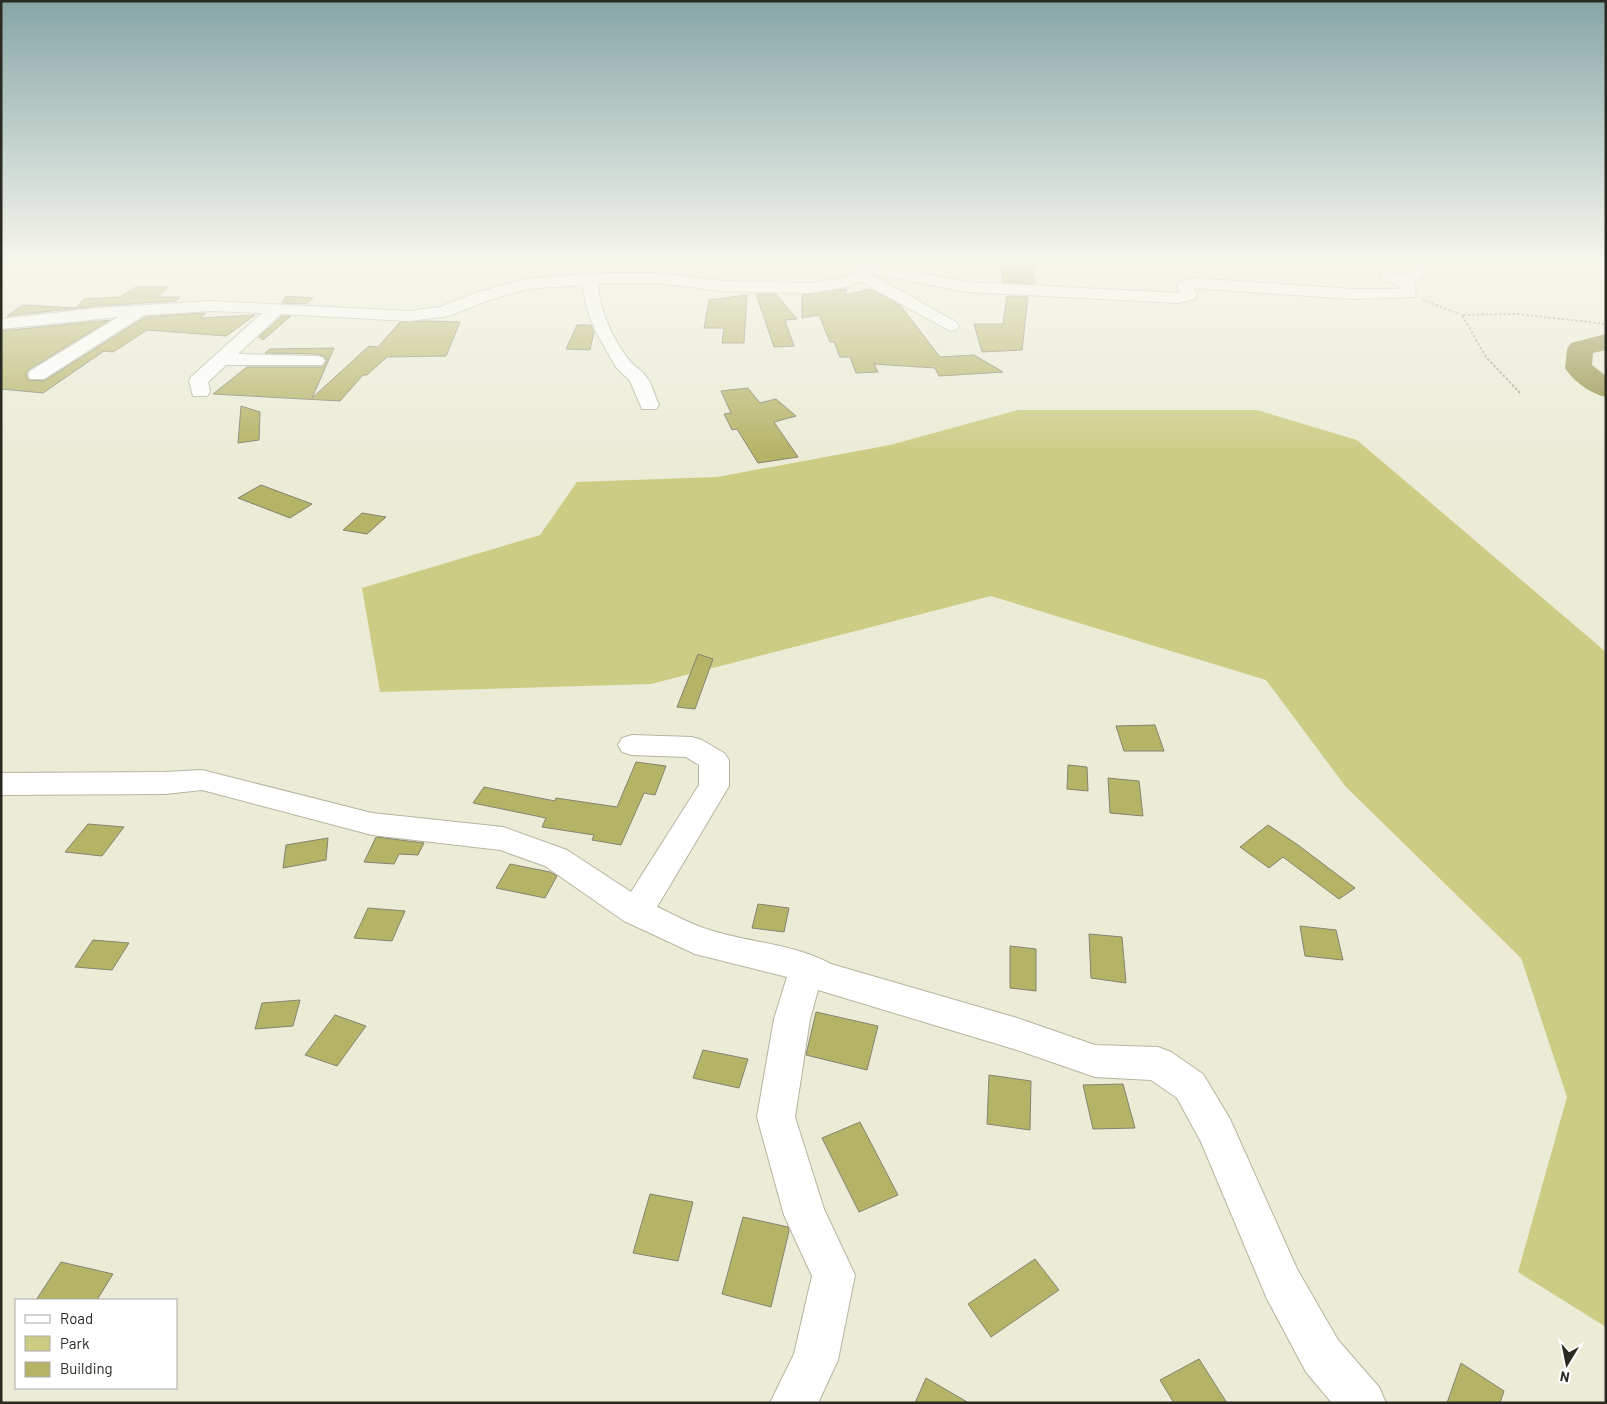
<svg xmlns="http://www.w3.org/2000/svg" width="1607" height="1404" font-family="Barlow,sans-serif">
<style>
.green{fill:#cdcc85}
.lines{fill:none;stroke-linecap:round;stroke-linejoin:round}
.river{fill:#939044;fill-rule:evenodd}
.building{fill:#b5b366;stroke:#848472}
.minor-casing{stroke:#b5b5a1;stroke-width:2}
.path{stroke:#a6a695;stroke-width:2;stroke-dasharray:2.5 2;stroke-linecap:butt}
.minor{fill:#fff;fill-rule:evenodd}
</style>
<rect width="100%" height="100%" fill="#ebebd6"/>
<path class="green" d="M1018,410H1257L1357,440L1606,652V1327L1518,1272L1567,1097L1521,958L1346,787L1266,680L991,596L651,684L380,692L362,588L540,535L577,482L717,477L890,445Z"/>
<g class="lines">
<path class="river" d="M1606,334V350L1593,353L1592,365L1606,376V397C1591,394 1573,381 1565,368L1567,349L1571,343Z"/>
</g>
<path class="building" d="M1001,258L1031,262L1035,284L1003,282Z
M136,287H168L157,297H180L176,301L97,306L7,316L23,305L76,308L84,299L120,297Z
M847,289L845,295L870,289L900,305L940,357L974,355L1003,372L939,376L935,368L874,364L878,372L856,373L850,357H840L834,342H830L819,315L802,318V295Z
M756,294H776L797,319L785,320L794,346L774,347Z
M747,295L744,343H722L724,328H704L709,300Z
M286,296L313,298L306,304L282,303Z
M1007,296L1028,297L1022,350L982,352L974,324H1003Z
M206,313L200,318L255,315L226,336L147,330L113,352L104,351L43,393L1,389V331L110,320L28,370L26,374L28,380L44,381L145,317Z
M282,316H291L263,340L259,337Z
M426,321L460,322L446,356L387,357L367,375H363L340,401L213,394L247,367H322L327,361L324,356L316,354L265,353L270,349L334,348L312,398L369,346L378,347L400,322Z
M577,325H591L594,332L590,350L566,349Z
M748,388L760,403L776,399L796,416L774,422L798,457L758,463L737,429L732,430L724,414L731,413L721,391Z
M241,406L260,412L259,440L238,443Z
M261,485L312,504L290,518L238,498Z
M362,513L386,517L367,534L343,530Z
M698,654L713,659L695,709L677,707Z
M1155,725L1164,751H1124L1116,726Z
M636,762L666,766L655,795L644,793L621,845L592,840L594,835L542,827L546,818L473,803L484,787L555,801L556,798L617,807Z
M1068,765L1087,767L1088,791L1067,789Z
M1108,778L1139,781L1143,816L1110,813Z
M88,824L124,827L102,856L65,852Z
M1268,825L1298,845L1355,888L1339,899L1283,857L1269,868L1240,847Z
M376,837L424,843L418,855L399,854L394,864L364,862Z
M328,838L326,860L283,868L286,845Z
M510,864L550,872L557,876L545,898L496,888Z
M758,904L789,908L784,932L752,928Z
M368,908L405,911L392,941L354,938Z
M1300,926L1336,930L1343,960L1305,956Z
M1089,934L1122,937L1126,983L1091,978Z
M93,940L129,943L112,970L75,967Z
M1010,946L1036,949V991L1010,988Z
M300,1000L293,1026L255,1029L262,1003Z
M816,1012L878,1026L867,1070L806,1055Z
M335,1015L366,1026L337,1066L305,1055Z
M703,1050L748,1059L739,1088L693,1078Z
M989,1075L1031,1081L1030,1130L987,1124Z
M1123,1084L1135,1128L1093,1129L1083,1085Z
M860,1122L898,1195L859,1212L822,1138Z
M650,1194L693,1202L678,1261L633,1253Z
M743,1217L788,1227L789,1231L771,1307L722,1294Z
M1035,1259L1059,1290L991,1337L968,1304Z
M61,1262L113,1274L97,1300H36Z
M1199,1359L1227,1403H1174L1160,1380Z
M1461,1363L1504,1391L1500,1403H1447Z
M926,1378L969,1403H915Z"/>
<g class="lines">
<defs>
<path id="minor" d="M858,258H874L872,264L967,282L1178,293L1180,292L1177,285L1179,282L1191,278L1353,289H1399L1398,285L1382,280L1380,277L1382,274L1388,272L1403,276L1426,258H1442L1443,261L1414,283L1416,294L1414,297L1353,299L1194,288L1197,295L1195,299L1178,303L967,292L869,273L956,322L959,326L956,330L950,331L860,281L847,287L810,293L723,291L656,283H598C598,308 614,341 629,360C635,367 643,371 648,379C653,387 655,397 659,405L656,409H642L630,381L616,367L596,332L587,309L582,285L526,289L487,301L449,316L409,321L281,314L238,354L316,356L322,357L325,361L322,365H226L208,382L210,392L207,396H193L189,381L191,377L262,313L211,311L144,315L44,379H30L28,375L30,371L118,317L1,329V319L97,308L211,301L409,311L440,307L475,293L525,279L606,273H656L723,281L810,283L843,278L853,272Z
M1354,258H1379L1371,263L1357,261Z
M632,735L692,737L702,740L724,753L729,760V786L657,907C675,915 694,926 713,931C752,943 794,944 831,964L1017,1018L1095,1045L1158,1047L1171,1052L1203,1074L1230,1119L1297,1269L1338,1340L1379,1387L1386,1403H1332L1306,1372L1267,1299L1201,1142L1177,1098L1151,1080L1095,1077L1017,1050L818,990L810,1019L795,1117L824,1209L855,1275L838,1360L818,1403H770L794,1354L812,1276L784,1215L757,1117L774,1019L787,977L695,954L624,921L545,866L500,850L372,835L202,790L165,794L1,795V773L165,772L202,770L372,813L503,827L567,850L631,892L699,785V765L686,757L632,755L622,752L618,745L622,738Z"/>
</defs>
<use href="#minor" class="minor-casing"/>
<path class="path" d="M1423,300L1462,315
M1520,393L1486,357L1462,315L1518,314L1606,324"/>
<use href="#minor" class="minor"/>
</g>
<linearGradient id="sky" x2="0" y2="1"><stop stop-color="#86a6a6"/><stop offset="0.57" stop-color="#f6f6ed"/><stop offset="1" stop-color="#f6f6ed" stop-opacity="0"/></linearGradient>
<rect width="1607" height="455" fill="url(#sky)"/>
<rect width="1607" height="1404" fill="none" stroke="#2a2a22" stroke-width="5"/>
<rect x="15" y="1299" width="162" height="90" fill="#ffffff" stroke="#aaaaa7"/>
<rect x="25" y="1315" width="25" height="8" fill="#ffffff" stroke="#aaaaa7"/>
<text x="60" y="1324" font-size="15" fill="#2a2a22">Road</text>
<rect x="25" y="1336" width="25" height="15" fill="#cdcc85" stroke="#aaaaa7"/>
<text x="60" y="1349" font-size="15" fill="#2a2a22">Park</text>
<rect x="25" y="1362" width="25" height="15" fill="#b5b366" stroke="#aaaaa7"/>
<text x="60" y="1374" font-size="15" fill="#2a2a22">Building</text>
<g transform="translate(1567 1364) rotate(190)" stroke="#ffffff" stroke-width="4" paint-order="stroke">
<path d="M0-4L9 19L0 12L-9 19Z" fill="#2a2a22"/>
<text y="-8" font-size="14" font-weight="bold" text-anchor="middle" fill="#2a2a22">N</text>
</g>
</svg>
